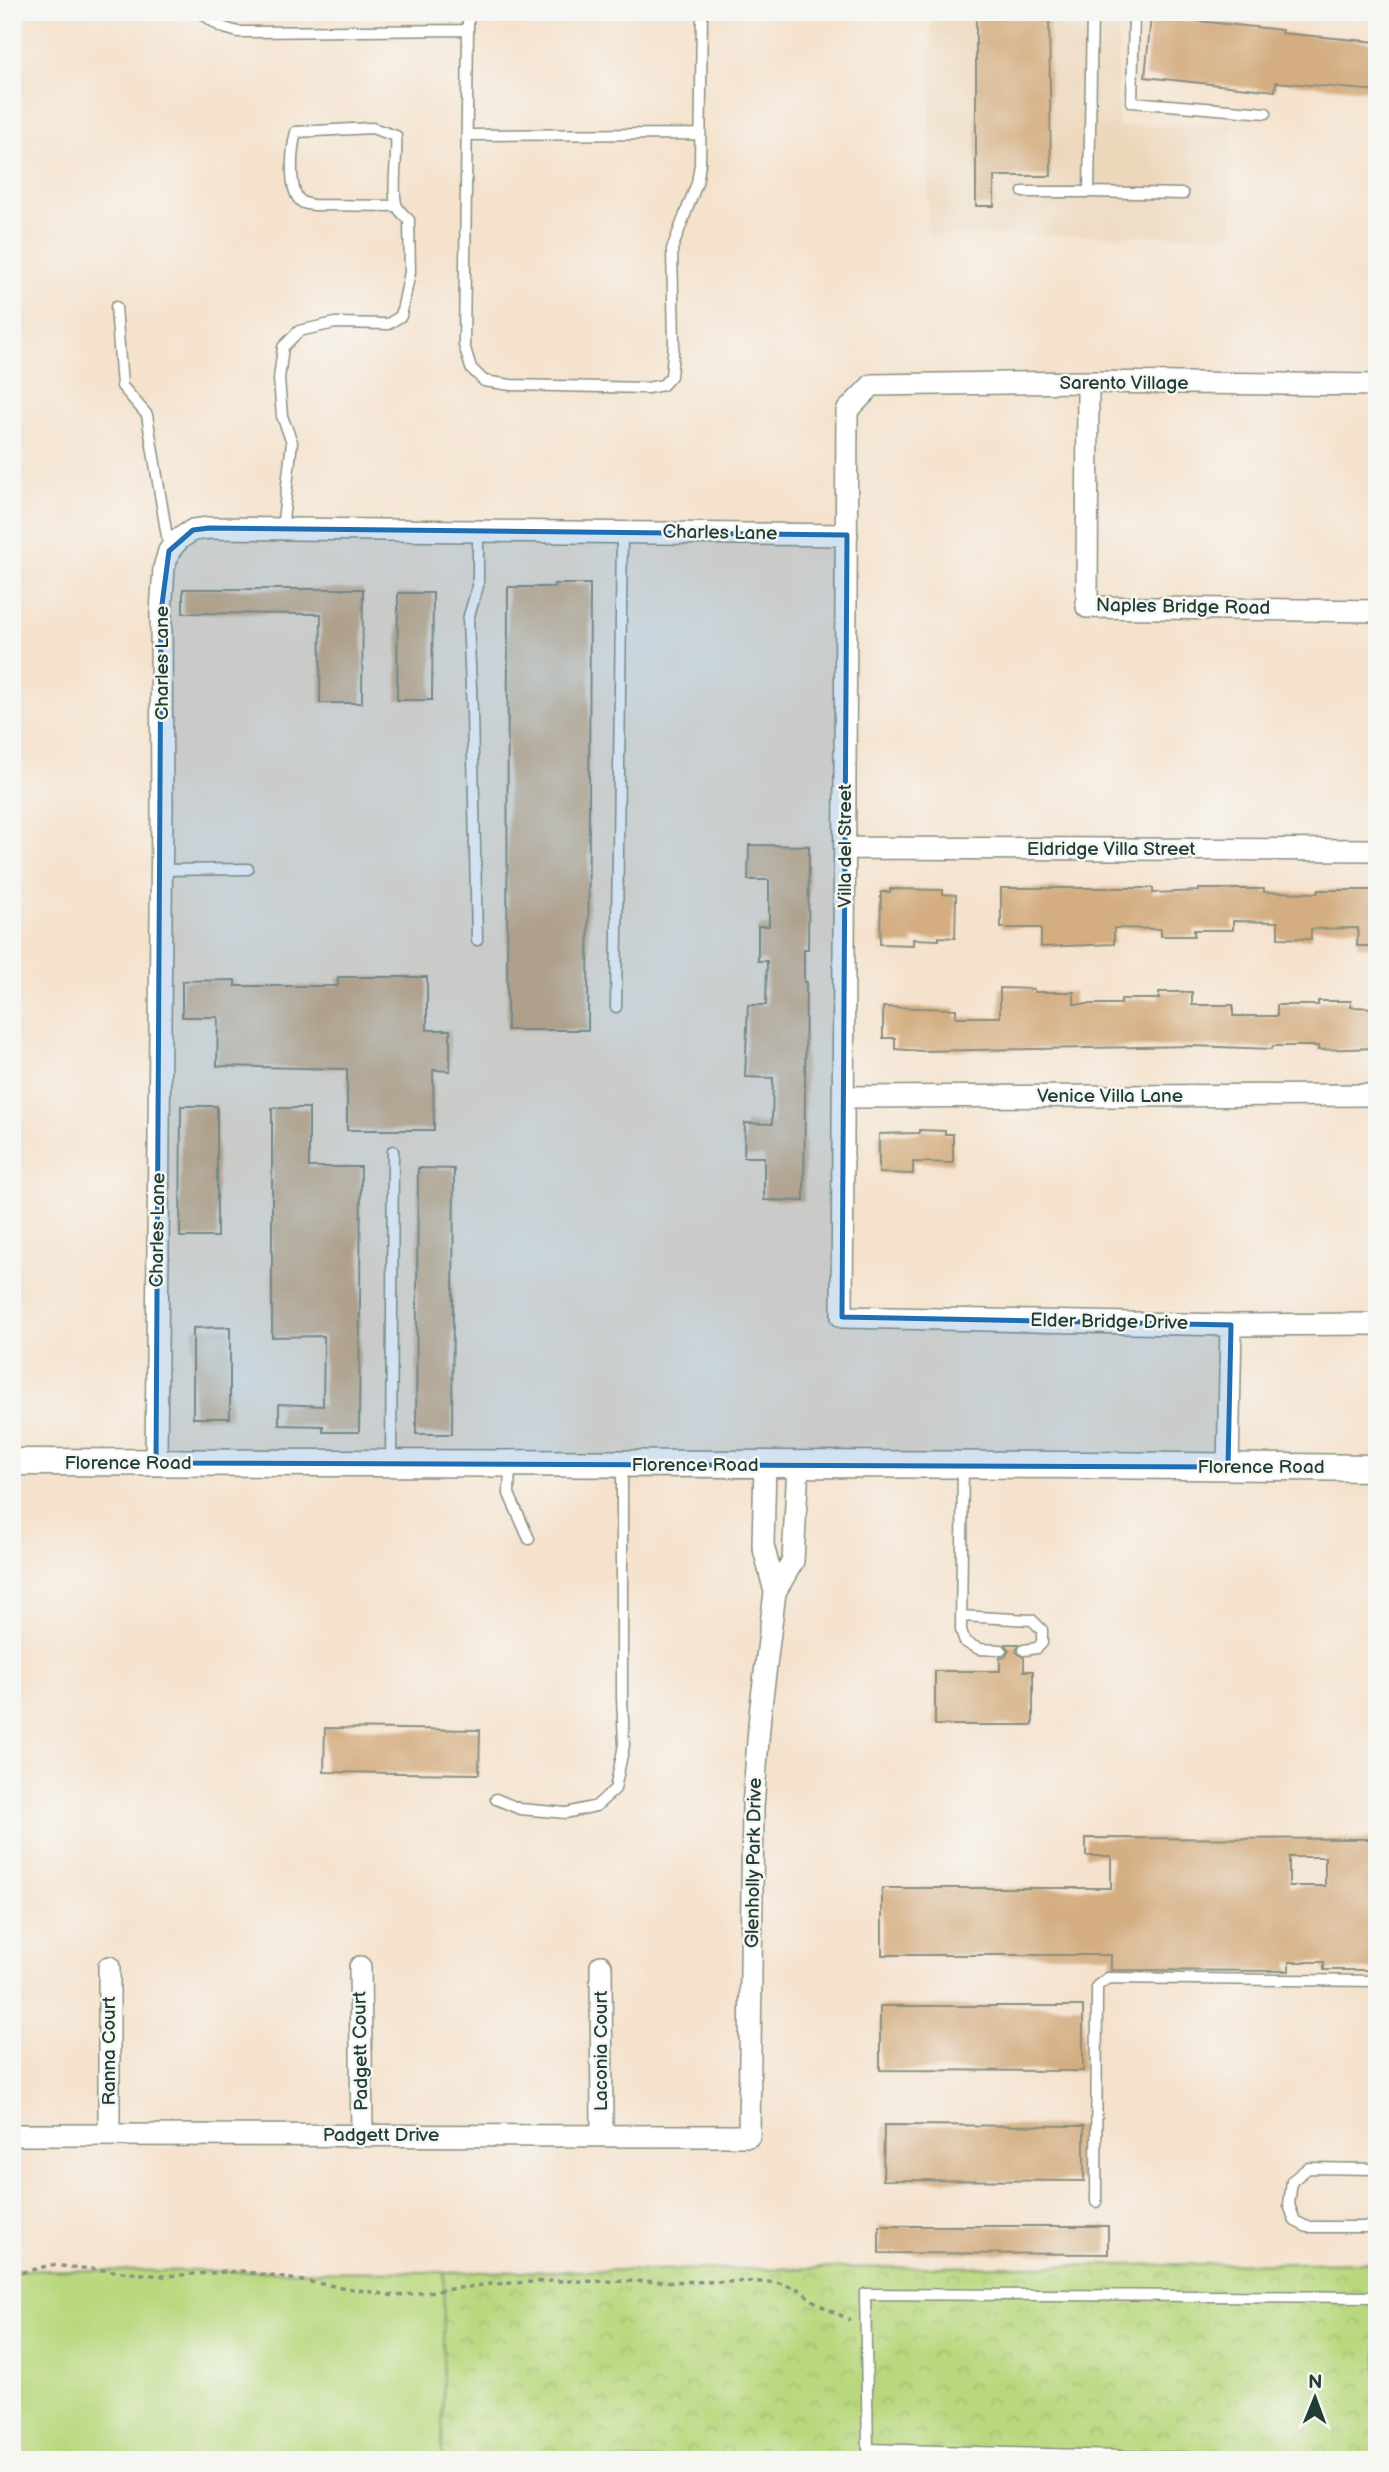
<svg xmlns="http://www.w3.org/2000/svg" width="1389" height="2472" font-family="'Balsamiq Sans',sans-serif">
<style>
.built{fill:#edd7bb}
.park{fill:url(#park-crowns);stroke:#6c8a59;stroke-width:2}
.pitch{fill:#b9d87e;stroke:#6c8a59;stroke-width:2}
.building{fill:#d4ad81;fill-rule:evenodd}
.lines{fill:none;stroke-linecap:round;stroke-linejoin:round}
.service-casing{stroke:#8a9080;stroke-width:13}
.minor-casing{stroke:#8a9080;stroke-width:24}
.tertiary-casing{stroke:#8a9080;stroke-width:29}
.path{stroke:#8a9080;stroke-width:3.5;stroke-dasharray:5 5;stroke-linecap:butt}
.service{stroke:#fff;stroke-width:10}
.minor{stroke:#fff;stroke-width:21}
.tertiary{stroke:#fff;stroke-width:26}
.marked{fill:#1f6fb2;fill-opacity:0.2;stroke:#1f6fb2;stroke-width:5;stroke-linejoin:round}
.labels{text-anchor:middle;dominant-baseline:central;stroke-width:5;stroke-linejoin:round;paint-order:stroke}
.street-label{font-size:19px;fill:#1f3d34;stroke:#f6f6f2}
</style>
<defs>
<pattern id="park-crowns" width="20" height="18" patternUnits="userSpaceOnUse" patternTransform="scale(1.75)"><rect width="20" height="18" fill="#b9d87e"/><path d="M2 6a3 3 0 1 1 6 0M12 15a3 3 0 1 1 6 0" fill="none" stroke="#9fba6e"/></pattern>
</defs>
<rect width="100%" height="100%" fill="#f6f6f2"/>
<filter id="ink" filterUnits="userSpaceOnUse"><feTurbulence type="fractalNoise" baseFrequency=".0143" numOctaves="2"/><feDisplacementMap in="SourceGraphic" scale="14" xChannelSelector="R" yChannelSelector="G"/><feConvolveMatrix kernelMatrix="1 2 1 2 8 2 1 2 1" color-interpolation-filters="sRGB"/></filter>
<filter id="wash" filterUnits="userSpaceOnUse"><feTurbulence type="fractalNoise" baseFrequency=".00686" numOctaves="4" result="noise"/><feDisplacementMap in="SourceGraphic" scale="28" xChannelSelector="R" yChannelSelector="G"/><feGaussianBlur stdDeviation="1.57" result="paint"/><feColorMatrix in="noise" values="0 0 0 0 0 0 0 0 0 0 0 0 0 0 0 0 0 1.4 0 .05"/><feComposite in="paint" operator="in"/></filter>
<g filter="url(#wash)">
<rect width="100%" height="100%" fill="#f5e2cd"/>
<path class="built" d="M931,12H1118V127L1231,125L1233,236L928,235Z"/>
<path class="park" d="M1377,2262V2460H12V2277Z"/>
<path class="pitch" d="M12,2270L444,2272L442,2460H12Z"/>
<g id="blocks">
<path class="building" d="M976,12H1049L1051,176H994V206H976Z
M1151,16L1282,30L1281,33L1377,42V91L1276,82L1275,91L1145,77Z
M554,584H590L588,1030H507L508,587H554Z
M183,589H363L362,703H320L321,614L183,613Z
M398,593H433L432,700H397Z
M749,845L809,846L808,949H804V982H806L804,1201L764,1200V1157H744L745,1123L772,1124L773,1078L745,1077L748,1005H766L767,961H758V926H769V880H748Z
M1001,888H1153V893L1199,891V889H1264V892L1318,893V890H1377V946H1357L1358,928L1311,929V939L1278,938V922L1233,921V930H1194V936H1161V929L1114,928V944L1041,947V928H1001Z
M890,889L943,890V894L956,895L955,938L939,937V940L913,939V945L880,944L881,892H890Z
M338,977H427V1030H450V1071L433,1070L434,1130H347V1069L217,1066L218,1017H182V981L235,980V986H338Z
M1000,988L1034,989V992H1074V1004H1121V999H1159V992H1192V1005H1233V1016H1277V1005H1318V1001H1351V1007L1377,1008V1048L1318,1050V1046H1273L1272,1049L1193,1046L922,1051L895,1049V1038H883V1007L956,1009V1017H1000Z
M181,1106H217V1237H180Z
M272,1108H309V1167H361L359,1432H323V1426L279,1425V1404L323,1406L324,1336L272,1337Z
M919,1130L945,1131V1134H953V1163L913,1162V1174L879,1173V1134L919,1133Z
M418,1168L454,1169L452,1434H416Z
M230,1327V1418H193V1328Z
M1006,1644H1019L1016,1652L1024,1658V1671H1033V1725H935V1671H1000V1658L1005,1657L1009,1651Z
M325,1728L480,1730L479,1774L324,1772Z
M1086,1838L1377,1839V1970H1324V1962H1289V1971L1111,1970V1955H882V1888H1111V1856H1086ZM1289,1857H1325V1886H1289Z
M880,2006H1083V2071L880,2070Z
M884,2125L1084,2126V2181L883,2180Z
M879,2226H1108V2254L879,2253Z"/>
</g>
</g>
<g filter="url(#ink)">
<use href="#blocks" fill-opacity="0" stroke="#8a9080" stroke-width="2"/>
<g class="lines">
<defs>
<path id="service" d="M200,12L221,27L238,32L468,30V12
M1092,12L1089,192L1183,194
M1134,12L1132,102L1266,113
M468,30L464,345L471,368L484,381L511,385L647,388L663,385L671,376L674,342L672,249L697,183L700,164L702,12
M467,135L699,134
M1023,192H1089
M116,307L122,386L147,415L169,549
M282,529L292,442L282,416L279,379L283,347L299,331L335,323L388,324L401,316L410,272L409,220C405,216 399,211 397,206C391,193 398,154 396,136L372,128L296,132C292,147 287,192 302,202C305,204 309,204 313,205L397,206
M161,870L248,869
M477,940L472,711L468,619L478,586V531
M616,1007L622,532
M391,1463L393,1151
M510,1465L509,1494L529,1539
M963,1465L961,1630L965,1642L979,1649L1001,1650
M961,1616L1032,1620L1042,1630V1643L1037,1648L1024,1650
M496,1799L520,1809L566,1813L596,1806L615,1789L624,1745L622,1697V1465
M1377,2169L1308,2168L1292,2181L1289,2205L1295,2221L1307,2227H1377
M1096,2202L1097,1986L1108,1978L1377,1981
M1262,2460L868,2449L865,2294L1377,2297"/>
<path id="minor" d="M1088,382L1087,607L1377,611
M1377,385L1088,382L872,385L847,411L842,1317L1231,1325L1377,1324
M845,848L1377,850
M843,1097L1377,1095
M156,1463L162,811L161,612L164,568L169,551L179,539L193,530L209,528L847,535
M1228,1467L1231,1325
M775,1592L793,1561L798,1465
M601,1966L602,2136
M360,1967L362,2135
M12,2135L749,2136L753,1807L760,1714L775,1592L763,1545L765,1465
M109,2135V1967"/>
<path id="tertiary" d="M12,1462L1085,1465L1377,1468"/>
</defs>
<use href="#service" class="service-casing"/>
<use href="#minor" class="minor-casing"/>
<use href="#tertiary" class="tertiary-casing"/>
<path class="path" d="M12,2275L51,2265L164,2276L241,2271L396,2296L491,2284L554,2281L776,2282L798,2289L818,2304L850,2320"/>
<use href="#service" class="service"/>
<use href="#minor" class="minor"/>
<use href="#tertiary" class="tertiary"/>
</g>
</g>
<path class="marked" d="M209,528L847,535L842,1317L1231,1325L1228,1467L156,1463L161,612L169,551L193,530Z"/>
<g class="labels">
<g class="street-label">
<text x="1124" y="383">Sarento Village</text>
<text transform="translate(720 533) rotate(1)">Charles Lane</text>
<text transform="translate(1183 607) rotate(1)">Naples Bridge Road</text>
<text transform="translate(162 663) rotate(-90)">Charles Lane</text>
<text transform="translate(845 846) rotate(-90)">Villa del Street</text>
<text x="1111" y="849">Eldridge Villa Street</text>
<text x="1110" y="1096">Venice Villa Lane</text>
<text transform="translate(158 1230) rotate(-89)">Charles Lane</text>
<text transform="translate(1109 1322) rotate(1)">Elder Bridge Drive</text>
<text x="128" y="1463">Florence Road</text>
<text x="695" y="1465">Florence Road</text>
<text x="1261" y="1467">Florence Road</text>
<text transform="translate(754 1863) rotate(-89)">Glenholly Park Drive</text>
<text transform="translate(109 2051) rotate(-90)">Ranna Court</text>
<text transform="translate(361 2051) rotate(-91)">Padgett Court</text>
<text transform="translate(601 2051) rotate(-90)">Laconia Court</text>
<text x="381" y="2135">Padgett Drive</text>
</g>
</g>
<rect width="1389" height="2472" fill="none" stroke="#f6f6f2" stroke-width="42"/>
<g transform="translate(1315 2398) rotate(1)" stroke="#f6f6f2" stroke-width="5" paint-order="stroke">
<path d="M0-5L12 26L0 18L-12 26Z" fill="#1f3d34"/>
<text y="-10" font-size="19" font-weight="bold" text-anchor="middle" fill="#1f3d34">N</text>
</g>
</svg>
